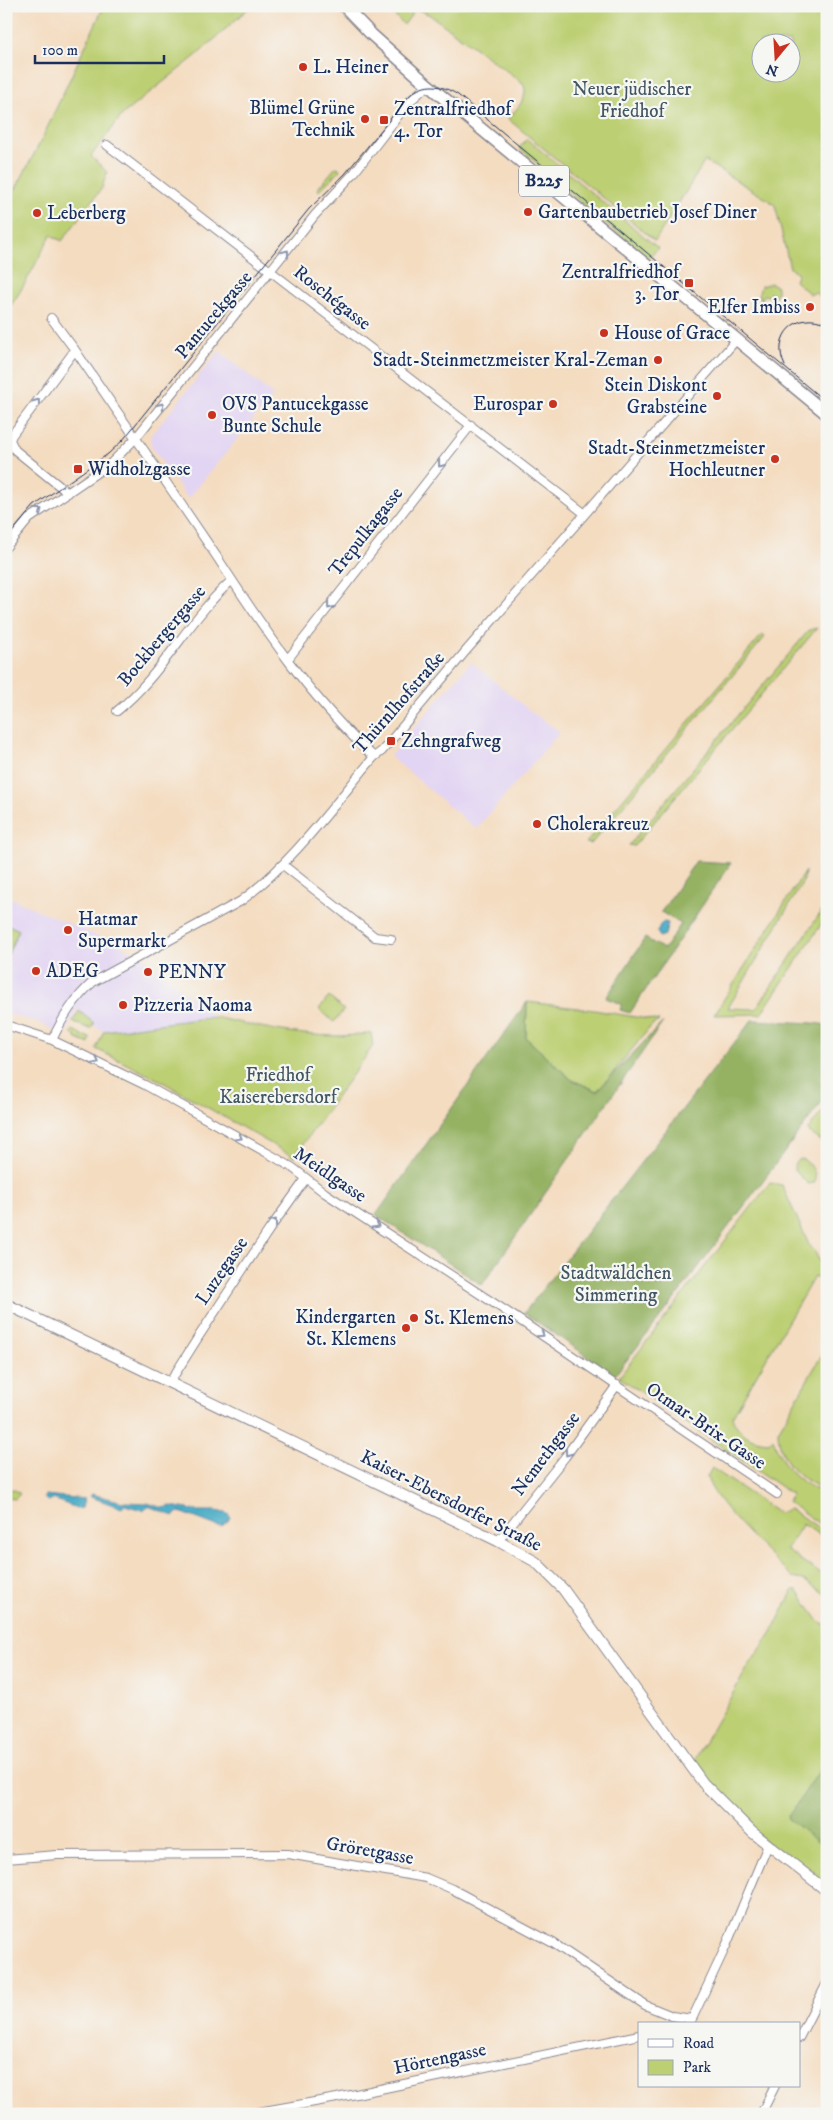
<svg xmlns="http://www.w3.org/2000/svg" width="833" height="2120" font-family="'IM FELL DW Pica',serif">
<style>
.built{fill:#e2d4f3}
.green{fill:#bccf72;stroke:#6c7f68;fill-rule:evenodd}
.forest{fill:#95b264;stroke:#587061}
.water{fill:#45aac5;stroke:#306c92}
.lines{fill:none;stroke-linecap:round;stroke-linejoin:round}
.street-casing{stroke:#88868f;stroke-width:10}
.secondary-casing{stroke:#88868f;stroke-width:12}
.primary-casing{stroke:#88868f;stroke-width:14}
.street{stroke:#fff;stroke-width:8}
.secondary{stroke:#fff;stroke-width:10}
.primary{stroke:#fff;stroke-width:11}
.tram{stroke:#1b2f5e;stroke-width:1}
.oneway{stroke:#8d97ae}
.poi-dot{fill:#c8321e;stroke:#f6f6f2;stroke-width:2}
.labels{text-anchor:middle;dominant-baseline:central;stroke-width:4.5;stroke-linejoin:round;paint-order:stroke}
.shield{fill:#f6f6f2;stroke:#5d6b8a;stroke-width:1}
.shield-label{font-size:18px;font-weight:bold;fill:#1b2f5e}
.poi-label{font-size:19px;fill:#1b2f5e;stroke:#f6f6f2;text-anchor:start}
.park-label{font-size:19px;fill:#435763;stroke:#f6f6f2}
.street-label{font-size:19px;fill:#1b2f5e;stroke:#f6f6f2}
</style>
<rect width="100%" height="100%" fill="#f6f6f2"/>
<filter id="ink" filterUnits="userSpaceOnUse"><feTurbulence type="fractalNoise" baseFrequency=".02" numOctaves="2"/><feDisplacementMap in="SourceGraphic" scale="10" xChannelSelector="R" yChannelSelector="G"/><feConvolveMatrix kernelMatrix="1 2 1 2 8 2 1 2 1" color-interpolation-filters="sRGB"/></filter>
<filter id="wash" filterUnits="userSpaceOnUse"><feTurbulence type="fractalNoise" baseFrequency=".0096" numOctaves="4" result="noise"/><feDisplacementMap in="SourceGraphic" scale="20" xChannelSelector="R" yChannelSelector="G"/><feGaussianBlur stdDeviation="1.12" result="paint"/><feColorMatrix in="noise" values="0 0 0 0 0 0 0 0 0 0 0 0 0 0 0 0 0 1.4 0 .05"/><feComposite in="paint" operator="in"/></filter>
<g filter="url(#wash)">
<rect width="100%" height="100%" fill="#f4dcc0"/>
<path class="built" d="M219,351L273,395L188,499L151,446V435Z
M471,662L529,710L560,732L476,829L390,756Z
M6,896L141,955L214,1017L104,1031L93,1025L94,1023L77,1009L64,1036L40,1023L6,1013Z"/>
<path class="green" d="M104,6H251L197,55L123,114L91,156L107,172L102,188L62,241L51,235C37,260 24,289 6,312V207L41,141Z
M385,6H827V302L816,293L810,294L795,281L798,273L790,268L775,205L768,200L705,161L655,241L508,119C517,108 530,97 523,83L430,15L419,10L414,11L404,25ZM760,42H790V72H760Z
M527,139L658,248L648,259L550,177L551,175L519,148Z
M338,167L340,170L319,191L318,188L335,168Z
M771,283L777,287V293L774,297V294L770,293L769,296L764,295L762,298L763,300L761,301L759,293L761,286Z
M817,628L634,846L629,845L809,630Z
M762,635L765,637L591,844L586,843Z
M805,871L804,880L728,1008L756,1009L827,903V916L761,1014L714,1015Z
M6,924L19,930L6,958Z
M329,997L344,1010L334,1022L319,1009Z
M527,1002L594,1010L659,1021L652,1025L598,1091L572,1080L526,1038Z
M79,1011L94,1023L91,1029L74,1023L73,1021Z
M214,1017C266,1028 318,1042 371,1033L373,1046L294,1157L161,1081L96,1049L104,1031Z
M73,1030L81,1034L82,1037L85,1036L90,1038L89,1044L77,1039L71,1032Z
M827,1105V1145L807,1131Z
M802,1159C811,1163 818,1174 814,1183L808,1184L794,1170C794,1163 796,1160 802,1159Z
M770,1183L782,1185L810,1247L814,1250L825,1272L823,1281L814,1277L732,1417C738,1433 751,1441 768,1442L773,1439C783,1467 795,1480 822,1492L824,1489C798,1478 779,1461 778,1431L827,1346V1529L788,1502L791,1496L790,1493L619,1377Z
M712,1468L778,1513L785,1512L788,1508L827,1533V1540L803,1524L786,1550L827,1578V1595L803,1580L793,1578C772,1556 713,1503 707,1477Z
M6,1488L15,1490L20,1494L15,1499L6,1497Z
M796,1589L818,1620L827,1626V1891L768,1845L691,1766L748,1667L772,1632L792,1592Z"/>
<path class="forest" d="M696,861L731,863L630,1013L620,1010L622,1004L606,998L645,938L664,949L681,924L661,912Z
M527,1002L526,1038L572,1080L597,1091L663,1022L482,1285L376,1215Z
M752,1020L813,1023L827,1025V1095L664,1313L615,1375L524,1313Z
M827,1760V1849L787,1818Z"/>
<path class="water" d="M664,922L668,923L665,935L660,937L657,932L660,925Z
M91,1494L123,1502L147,1503L164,1508L171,1506L198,1511H217L228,1514L231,1518L222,1526H217L183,1513L178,1512L174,1516L148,1506L143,1510L125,1505L122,1508L91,1497L89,1496Z
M45,1495L84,1499L82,1508L79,1509L53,1499L48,1501L44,1498Z"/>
</g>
<g filter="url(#ink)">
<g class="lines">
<defs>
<path id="street" d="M107,145L584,513
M51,318L75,350C122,419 170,487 217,557C263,628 311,699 374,757
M68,493L15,450L10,440L12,435L75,350
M6,547L29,519L111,463L135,439L315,215L354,173L408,103L428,85
M288,659L471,425
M117,711C162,675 188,620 231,581
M283,865L375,937L391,939
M6,1025L52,1040L145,1085L271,1155L293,1168L325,1193L512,1315L777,1494
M52,1040C63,1017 74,999 93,982L241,901C293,862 332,807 374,757L382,751L465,652L737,339
M170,1382L199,1336L269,1230L305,1180
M498,1541L565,1457L617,1385
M6,1859L57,1855L288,1854L426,1878L452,1889L553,1943L645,2005L672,2016L692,2019
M687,2024L692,2019L726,1946L768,1845
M799,2038L827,1983
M247,2114L337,2098L639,2035
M761,2114L775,2086"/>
<path id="secondary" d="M6,1304L498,1541L536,1562L563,1589L703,1783L752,1832L827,1891"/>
<path id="primary" d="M344,6L372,35L428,85L827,414"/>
</defs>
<use href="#street" class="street-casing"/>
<use href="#secondary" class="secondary-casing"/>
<use href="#primary" class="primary-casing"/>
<use href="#street" class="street"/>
<use href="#secondary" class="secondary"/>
<use href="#primary" class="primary"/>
<path class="tram" d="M785,366C770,336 797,309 827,324
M6,539L34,506L108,454L123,440L309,209L345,174L410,95C425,82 441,84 458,95L827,403"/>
</g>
<defs><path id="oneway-chevron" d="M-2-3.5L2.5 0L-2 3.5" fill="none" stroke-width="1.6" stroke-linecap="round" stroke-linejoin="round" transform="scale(1.25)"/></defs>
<g class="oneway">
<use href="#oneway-chevron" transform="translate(286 253) rotate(-52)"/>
<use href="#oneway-chevron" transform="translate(37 402) rotate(-54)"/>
<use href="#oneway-chevron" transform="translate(161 406) rotate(-52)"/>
<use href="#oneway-chevron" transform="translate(441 464) rotate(128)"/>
<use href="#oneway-chevron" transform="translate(39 511) rotate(-38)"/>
<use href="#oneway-chevron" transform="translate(330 606) rotate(128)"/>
<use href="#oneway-chevron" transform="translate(96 1061) rotate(26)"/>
<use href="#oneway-chevron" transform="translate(239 1137) rotate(30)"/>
<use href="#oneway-chevron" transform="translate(274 1222) rotate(-53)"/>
<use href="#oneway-chevron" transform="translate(376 1225) rotate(32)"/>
<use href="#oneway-chevron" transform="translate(541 1334) rotate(34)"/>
<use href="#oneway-chevron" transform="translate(568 1453) rotate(126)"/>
</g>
</g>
<g class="poi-dot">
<circle cx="303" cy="67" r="5"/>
<circle cx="365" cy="119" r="5"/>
<rect x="379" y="115" width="10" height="10" rx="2.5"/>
<circle cx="528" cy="212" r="5"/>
<circle cx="37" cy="213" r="5"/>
<rect x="684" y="278" width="10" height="10" rx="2.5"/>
<circle cx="810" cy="307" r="5"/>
<circle cx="604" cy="333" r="5"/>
<circle cx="658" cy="360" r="5"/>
<circle cx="717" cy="396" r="5"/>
<circle cx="553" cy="404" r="5"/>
<circle cx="212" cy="415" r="5"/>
<circle cx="775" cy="459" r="5"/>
<rect x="73" y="464" width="10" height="10" rx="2.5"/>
<rect x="386" y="736" width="10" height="10" rx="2.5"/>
<circle cx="537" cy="824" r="5"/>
<circle cx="68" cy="930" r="5"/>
<circle cx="36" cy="971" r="5"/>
<circle cx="148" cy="972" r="5"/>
<circle cx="123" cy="1005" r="5"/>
<circle cx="414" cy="1318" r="5"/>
<circle cx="406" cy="1328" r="5"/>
</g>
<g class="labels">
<rect class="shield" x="519" y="165.5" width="50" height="31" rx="4"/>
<g class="shield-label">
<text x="544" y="181">B225</text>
</g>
<g class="poi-label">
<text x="313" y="67">L. Heiner</text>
<text x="355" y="108" text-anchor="end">Blümel Grüne<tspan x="355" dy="22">Technik</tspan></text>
<text x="394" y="109">Zentralfriedhof<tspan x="394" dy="22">4. Tor</tspan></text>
<text x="538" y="212">Gartenbaubetrieb Josef Diner</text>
<text x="47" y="213">Leberberg</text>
<text x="679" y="272" text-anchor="end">Zentralfriedhof<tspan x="679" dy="22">3. Tor</tspan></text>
<text x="800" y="307" text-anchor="end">Elfer Imbiss</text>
<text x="614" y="333">House of Grace</text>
<text x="648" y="360" text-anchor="end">Stadt-Steinmetzmeister Kral-Zeman</text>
<text x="707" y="385" text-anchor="end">Stein Diskont<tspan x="707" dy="22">Grabsteine</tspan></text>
<text x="222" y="404">OVS Pantucekgasse<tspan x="222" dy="22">Bunte Schule</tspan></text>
<text x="543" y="404" text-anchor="end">Eurospar</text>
<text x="765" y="448" text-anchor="end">Stadt-Steinmetzmeister<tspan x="765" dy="22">Hochleutner</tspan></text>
<text x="88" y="469">Widholzgasse</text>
<text x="401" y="741">Zehngrafweg</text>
<text x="547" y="824">Cholerakreuz</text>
<text x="78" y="919">Hatmar<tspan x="78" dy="22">Supermarkt</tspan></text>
<text x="46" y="971">ADEG</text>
<text x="158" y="972">PENNY</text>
<text x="133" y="1005">Pizzeria Naoma</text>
<text x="396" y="1317" text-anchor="end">Kindergarten<tspan x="396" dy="22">St. Klemens</tspan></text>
<text x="424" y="1318">St. Klemens</text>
</g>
<g class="park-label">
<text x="632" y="89">Neuer jüdischer<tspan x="632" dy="22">Friedhof</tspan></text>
<text x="278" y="1075">Friedhof<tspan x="278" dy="22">Kaiserebersdorf</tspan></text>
<text x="616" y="1273">Stadtwäldchen<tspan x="616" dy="22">Simmering</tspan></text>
</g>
<g class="street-label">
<text transform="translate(332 298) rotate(38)">Roschégasse</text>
<text transform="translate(214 315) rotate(-50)">Pantucekgasse</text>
<text transform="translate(366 532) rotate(-52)">Trepulkagasse</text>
<text transform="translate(162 636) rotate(-50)">Bockbergergasse</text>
<text transform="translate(399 703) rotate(-49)">Thürnlhofstraße</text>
<text transform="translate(330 1175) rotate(34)">Meidlgasse</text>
<text transform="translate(222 1271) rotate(-56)">Luzegasse</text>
<text transform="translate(706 1426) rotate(34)">Otmar-Brix-Gasse</text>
<text transform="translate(546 1454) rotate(-53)">Nemethgasse</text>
<text transform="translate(451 1501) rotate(27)">Kaiser-Ebersdorfer Straße</text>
<text transform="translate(370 1851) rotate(10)">Gröretgasse</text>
<text transform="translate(440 2059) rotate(-12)">Hörtengasse</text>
</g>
</g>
<rect width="833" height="2120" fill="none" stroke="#f6f6f2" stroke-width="25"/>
<rect x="638" y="2022" width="162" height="65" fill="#f6f6f2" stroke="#9ea6b7"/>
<rect x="648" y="2039" width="25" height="8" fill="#ffffff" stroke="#9ea6b7"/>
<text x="683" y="2048" font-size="15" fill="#1b2f5e">Road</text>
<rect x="648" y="2060" width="25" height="15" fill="#bccf72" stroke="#9ea6b7"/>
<text x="683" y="2072" font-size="15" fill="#1b2f5e">Park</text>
<g transform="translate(776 58) rotate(198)"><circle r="24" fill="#f6f6f2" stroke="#9ea6b7"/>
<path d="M0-4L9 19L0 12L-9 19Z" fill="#c8321e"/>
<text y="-8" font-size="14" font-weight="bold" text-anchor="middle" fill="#1b2f5e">N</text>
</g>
<path d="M35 55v8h129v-8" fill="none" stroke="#1b2f5e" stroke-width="2.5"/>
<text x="42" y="55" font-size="15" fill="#1b2f5e" stroke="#f6f6f2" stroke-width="4" paint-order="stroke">100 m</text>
</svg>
